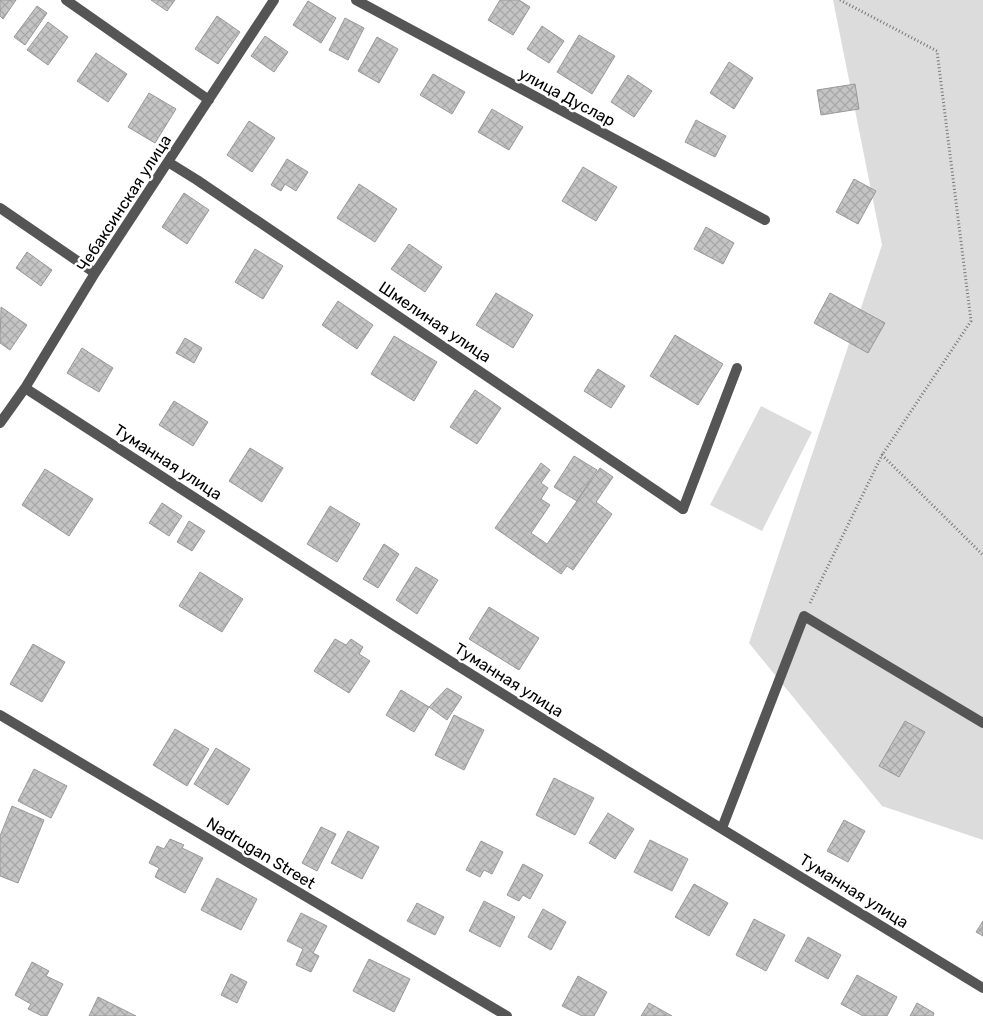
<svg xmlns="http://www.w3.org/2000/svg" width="983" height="1016" font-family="Rubik,sans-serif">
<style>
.grass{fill:#dcdcdc}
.building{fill:url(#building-cross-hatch);stroke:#999}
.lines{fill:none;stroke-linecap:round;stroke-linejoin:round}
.path{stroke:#777;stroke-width:3;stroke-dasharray:1 2.5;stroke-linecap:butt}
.service{stroke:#555;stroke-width:10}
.minor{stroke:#555;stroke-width:10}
.labels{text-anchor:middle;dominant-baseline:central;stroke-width:5;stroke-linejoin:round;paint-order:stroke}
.street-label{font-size:16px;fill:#000;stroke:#fff}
</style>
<defs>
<pattern id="building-cross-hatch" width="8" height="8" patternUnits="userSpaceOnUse" patternTransform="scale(1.25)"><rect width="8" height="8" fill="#c4c4c4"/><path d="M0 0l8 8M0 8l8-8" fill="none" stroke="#a7a7a7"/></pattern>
</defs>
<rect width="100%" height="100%" fill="#fff"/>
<path class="grass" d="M833,0H983V840L882,806L749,643L882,245Z
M761,406L812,432L762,531L710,505Z"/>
<path class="building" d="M0,0H16L3,19L0,16Z
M151,0H175L167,11Z
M500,0H519L530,7L513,35L488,20Z
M308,1L336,18L321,43L293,25Z
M37,6L47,13L25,45L14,37Z
M217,16L240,32L218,64L195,49Z
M345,18L364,28L348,60L329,50Z
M48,22L68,37L48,65L27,50Z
M542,26L564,41L549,63L527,49Z
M579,35L615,56L592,94L557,72Z
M265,36L288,52L274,72L251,56Z
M377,37L398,49L379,83L358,71Z
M96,53L127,74L108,102L77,81Z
M729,62L753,78L734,109L710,93Z
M433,74L465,92L452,114L420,95Z
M628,75L652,91L634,117L611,102Z
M855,84L859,109L821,115L817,90Z
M149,93L176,109L155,143L128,127Z
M492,109L523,127L509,150L478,132Z
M696,120L726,136L715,157L685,142Z
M249,121L275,138L252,172L227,155Z
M287,159L308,172L296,191L285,184L281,191L271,185Z
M583,167L617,187L596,221L562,201Z
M854,179L876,191L858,224L836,212Z
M359,184L397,209L375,242L337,218Z
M184,193L209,210L187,244L162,227Z
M706,227L734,243L723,264L694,249Z
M409,244L442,267L425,292L391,269Z
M255,249L283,266L263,299L235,282Z
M27,252L52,270L41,286L16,268Z
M496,293L533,315L513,348L476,325Z
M830,293L885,323L868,353L814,323Z
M338,301L373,325L357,349L322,325Z
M1,307L27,325L10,350L0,343Z
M675,335L723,364L698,405L650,376Z
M394,336L437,362L414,401L371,374Z
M185,338L202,348L194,363L176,353Z
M82,348L113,368L99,392L67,373Z
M598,369L625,386L611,408L584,391Z
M475,390L501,408L477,444L450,427Z
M174,401L208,422L193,446L159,425Z
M250,448L283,468L262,502L229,481Z
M574,456L597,470L577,501L554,487Z
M541,463L550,470L541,483L548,488L541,499L550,505L531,533L547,544L600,468L613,477L596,502L612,514L573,570L567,566L561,574L495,528Z
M45,469L93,499L69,536L22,505Z
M162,503L182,516L169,536L149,523Z
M330,506L360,524L337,562L307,544Z
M189,521L205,531L192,551L177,542Z
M384,544L399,554L378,588L363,579Z
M416,567L438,580L417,614L396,600Z
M200,572L243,599L222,632L179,606Z
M489,607L539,638L519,670L469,639Z
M335,639L346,645L351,639L363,647L359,654L370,661L349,693L314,671Z
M33,644L65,662L42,702L10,684Z
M447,688L462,697L447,720L429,707Z
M401,690L429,707L414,732L386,715Z
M454,715L484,730L464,770L435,755Z
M905,721L925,732L899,777L879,766Z
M175,729L209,749L187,786L153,765Z
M216,748L250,769L228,805L194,784Z
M34,769L67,786L51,818L18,801Z
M554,778L594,798L575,835L536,815Z
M12,806L44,820L18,883L0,876V836Z
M608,813L634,829L615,859L589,843Z
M844,820L865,831L848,862L827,851Z
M321,827L336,834L317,871L302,863Z
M348,831L379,847L362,879L331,863Z
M170,839L184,845L182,848L203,858L185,893L155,877L159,868L149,863L157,846L164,849Z
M650,840L688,859L672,891L634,872Z
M481,841L503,852L492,874L484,870L480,877L466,870Z
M523,864L543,875L530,899L523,895L519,901L507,895Z
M217,878L257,899L241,930L201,910Z
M694,884L728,903L709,936L675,917Z
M484,901L515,917L500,947L469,931Z
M417,903L444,917L435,935L407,921Z
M543,909L566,922L551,950L528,937Z
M301,913L327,926L313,953L319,956L311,972L296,965L303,949L287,941Z
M754,919L785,935L766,971L736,955Z
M983,921V936L976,932Z
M808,937L841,955L828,979L795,961Z
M369,959L410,979L394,1012L353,991Z
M32,962L49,971L46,976L63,984L47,1016H42L28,1009L31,1004L15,995Z
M231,974L247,982L237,1003L221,995Z
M857,975L897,997L887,1016H863L841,1004Z
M578,976L607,992L594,1016H582L562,1006Z
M98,997L136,1016H89Z
M649,1003L672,1016H641Z
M917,1003L934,1013L933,1016H910Z"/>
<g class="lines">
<path class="path" d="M840,0L937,51L971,321L882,455
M810,603L882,455L983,555"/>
<path class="service" d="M683,509L737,368
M722,828L804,616L983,723"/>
<path class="minor" d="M66,0L209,100
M356,0L765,220
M168,162L197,180L683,509
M0,208L95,273
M25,388C174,484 323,582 474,676C643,782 813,884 983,988
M0,423L25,388L95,273L274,0
M0,715L507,1016"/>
</g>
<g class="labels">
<g class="street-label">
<text transform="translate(567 97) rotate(28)">улица Дуслар</text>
<text transform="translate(124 203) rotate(-57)">Чебаксинская улица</text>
<text transform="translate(435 322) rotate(34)">Шмелиная улица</text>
<text transform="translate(168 462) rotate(33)">Туманная улица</text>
<text transform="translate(509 680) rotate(32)">Туманная улица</text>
<text transform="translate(261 853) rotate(31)">Nadrugan Street</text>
<text transform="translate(854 891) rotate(32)">Туманная улица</text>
</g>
</g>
</svg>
